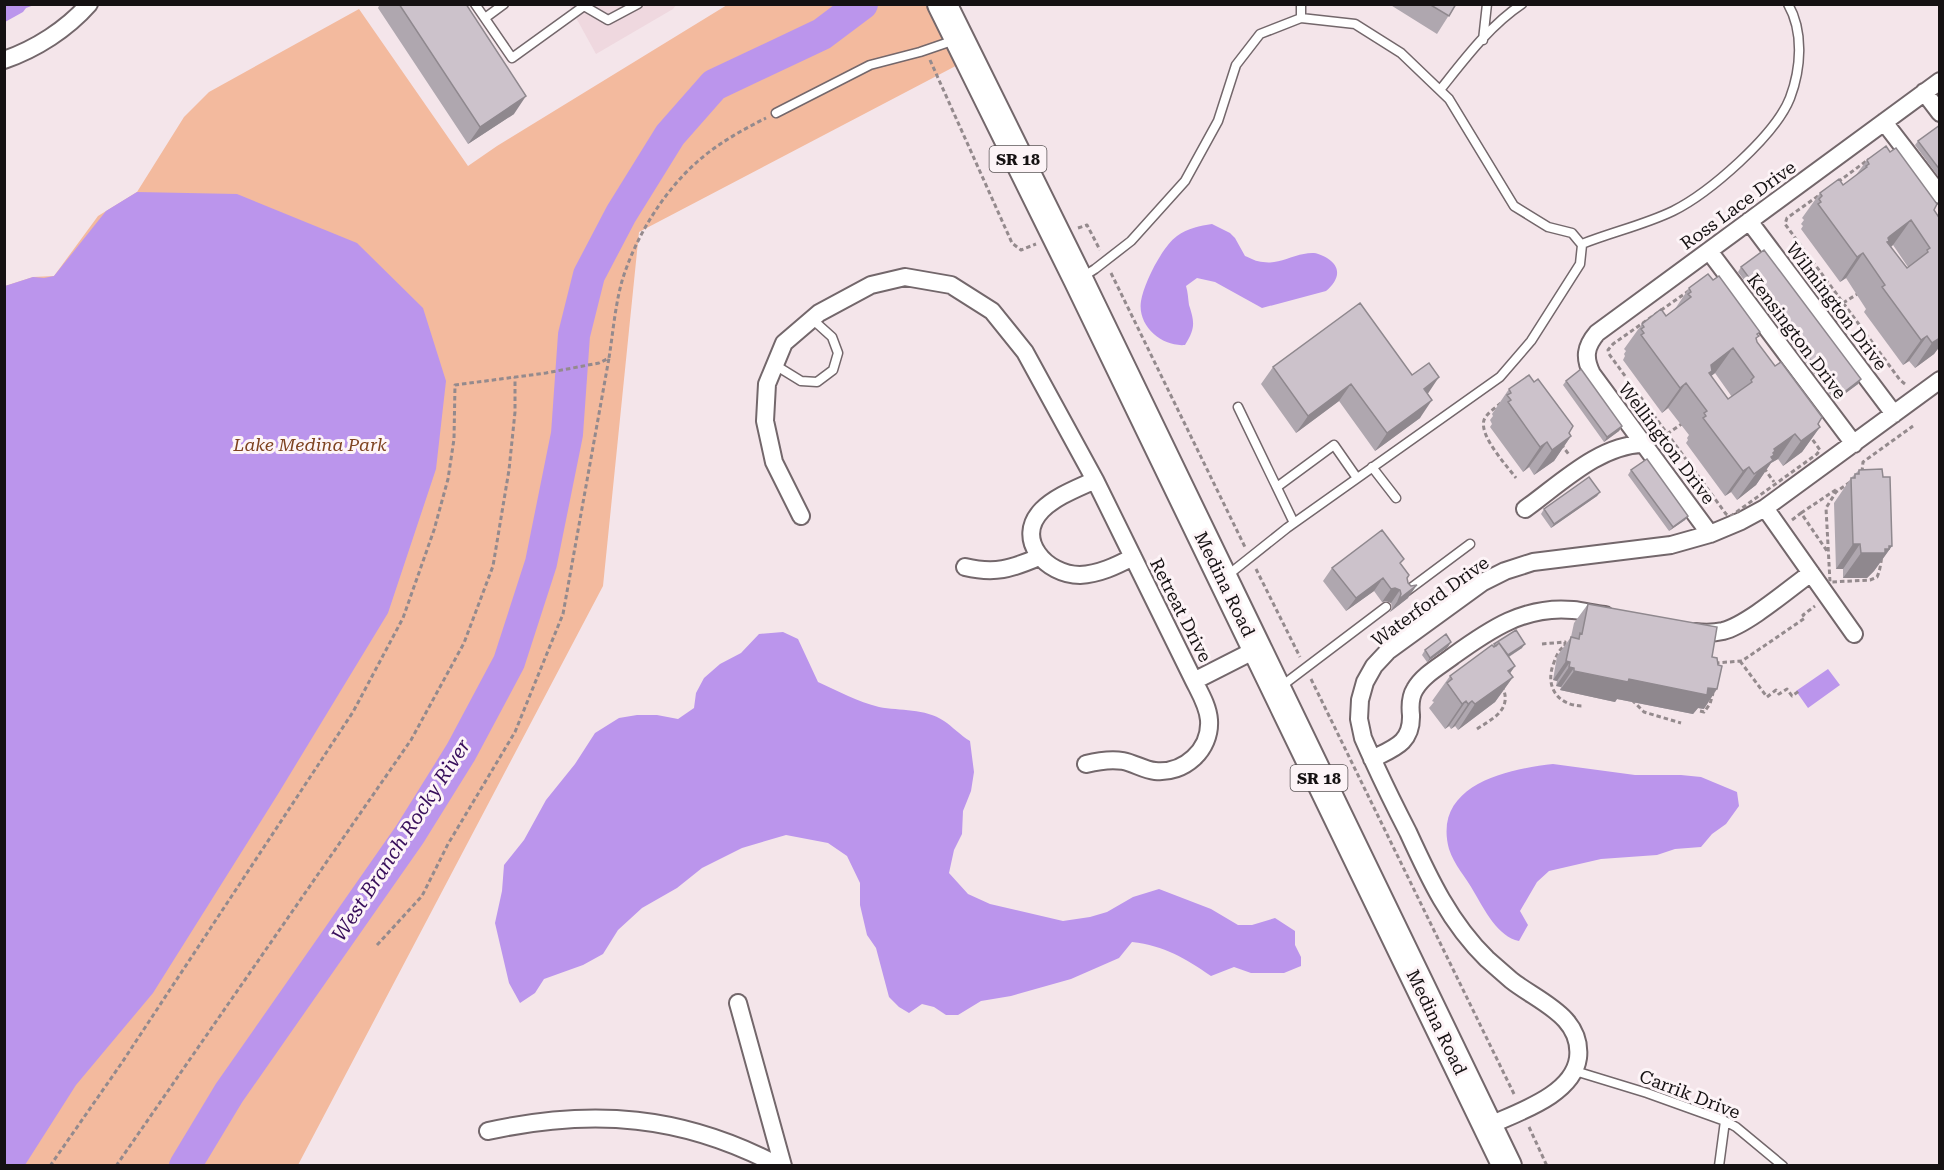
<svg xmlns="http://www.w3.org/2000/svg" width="1944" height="1170" font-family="'Roboto Serif',serif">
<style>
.built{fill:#efd8df}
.green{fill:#f3ba9e}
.water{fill:#bb95ec}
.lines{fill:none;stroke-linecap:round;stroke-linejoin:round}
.river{stroke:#bb95ec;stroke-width:32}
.service-casing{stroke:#73676b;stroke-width:11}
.minor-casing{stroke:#73676b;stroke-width:20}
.trunk-casing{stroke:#73676b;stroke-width:32}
.path{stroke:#948a8d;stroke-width:3;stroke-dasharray:4.5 3;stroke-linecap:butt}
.service{stroke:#fff;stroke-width:8}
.minor{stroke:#fff;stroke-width:16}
.trunk{stroke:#fff;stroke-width:28}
.wall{fill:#afa7af;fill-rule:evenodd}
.shaded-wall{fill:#8f888e}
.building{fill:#ccc2cb;stroke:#8f888e;stroke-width:1.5;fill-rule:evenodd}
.labels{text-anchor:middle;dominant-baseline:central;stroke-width:6;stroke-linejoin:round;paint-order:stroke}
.shield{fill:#fdf4f7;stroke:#5b5557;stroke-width:1.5}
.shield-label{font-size:16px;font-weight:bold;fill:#151112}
.street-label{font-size:18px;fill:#151112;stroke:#fdf4f7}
.park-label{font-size:18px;font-style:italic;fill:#7e4220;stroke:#fdf4f7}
.water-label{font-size:20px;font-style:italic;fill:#380e5b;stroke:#fdf4f7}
</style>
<rect width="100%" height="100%" fill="#f4e5ea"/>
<path class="built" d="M569,5H676L673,9L596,54Z"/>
<path class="green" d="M727,5H942L969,59L639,232L603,586L298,1165L5,1166V286L33,277L54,276L98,216L137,192L184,117L209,92L359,9L468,166L497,146Z"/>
<path class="water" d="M5,4H34V5L26,8L23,12L5,22Z
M137,192L237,194L357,243L423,308L446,381L436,469L388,613L278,794L153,993L76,1085L25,1165H5V286L33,277L44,278L54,276L106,211Z
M1212,224L1230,233L1235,238L1245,256C1250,258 1257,262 1263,262C1280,265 1297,252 1314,253C1317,253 1324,256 1327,258C1343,268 1338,281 1326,291L1262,308L1215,282L1197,278L1186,286C1188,292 1188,299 1189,305C1195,323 1195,329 1185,345C1162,347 1137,326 1141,301C1144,283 1162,247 1177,236C1188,228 1200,226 1212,224Z
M783,632L798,639L818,682C838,691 858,702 879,707C900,711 925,708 944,721C953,727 960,735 970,741L974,772L971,791L963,811L962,834L954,850L949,873L968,894L990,904L1063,921L1090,917L1107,912L1133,897L1159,889L1211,909L1238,925H1252L1275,918L1295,931V945L1301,957V966L1284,973H1251L1234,967L1211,976C1185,958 1165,946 1132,942L1119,958L1071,979L1011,996L981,1001L958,1015H946L934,1007L922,1004L909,1013L899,1007L889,997L876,948L867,935L860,905V883L847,856L828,843L786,835L742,848L702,868L677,888L642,908L618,930L603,954L583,965L544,979L535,993L520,1003L509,983L495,923L502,891L504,865L524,840L546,800L575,764L595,733L619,718L637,715H657L678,719L694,708L696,693L704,678L720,664L741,653L759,634Z
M1828,669L1840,685L1808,708L1796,691Z
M1553,764L1635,775H1681L1701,777L1737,792L1739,806L1726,824L1712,834L1701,847L1675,849L1657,855L1601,859L1549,871L1537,882L1520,911L1528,925L1519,941C1498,937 1484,909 1474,892C1466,877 1454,865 1449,849C1432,785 1507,769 1553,764Z"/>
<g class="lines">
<path class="river" d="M185,1166L229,1093L410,834L461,752L509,662L541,563L567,434L574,335L589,275L621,214L670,135L714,85L822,34L862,4"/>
<defs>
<path id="service" d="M475,4L512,58L584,6L608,20L638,4
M1301,4V18
M485,18L504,4
M1483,40L1487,4
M1440,90C1464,60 1489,26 1522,4
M776,113L870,65L920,52L955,40
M1582,244C1612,232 1644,225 1673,211C1709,193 1775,136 1790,98C1801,69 1804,32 1788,4
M1081,278L1095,269L1131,241L1185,181L1218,121L1236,65L1260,34L1301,18L1355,24L1401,53L1449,99L1514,206L1548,227L1572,233L1582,245L1580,264L1531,341L1500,377L1287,528L1228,575
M775,365L801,381L817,382L833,370L838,353L832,337L812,319
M1238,407L1294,523
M1372,467L1396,498
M1277,487L1334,445L1357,478
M1407,591L1470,544
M1279,688L1386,607
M1575,1071L1647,1093L1725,1121L1736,1127L1783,1166
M1719,1166L1725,1121"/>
<path id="minor" d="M4,60C36,49 67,29 89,4
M1924,92L1940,113
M1884,122L1940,195
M1749,221L1894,414
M1709,251L1854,444
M1095,480C1078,488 1056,496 1042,510C1014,539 1046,575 1080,575C1099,574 1116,566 1133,557
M1765,508L1854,634
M1525,509C1560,484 1599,445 1643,444
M801,516L774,462L765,421L767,384L784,343L819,313L871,285L905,277L951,285L992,311L1025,352L1095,480L1194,681C1200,693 1208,706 1209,720C1211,750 1184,774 1155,771C1144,770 1134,763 1123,761C1111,759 1098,761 1086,764
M1710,534L1592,374C1584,358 1585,347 1597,333L1940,81
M965,567C995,574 1011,569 1039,557
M1695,632C1704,633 1714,633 1723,631C1747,625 1789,589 1811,573
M1194,681L1257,649
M1372,759C1394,748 1412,743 1411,715C1410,706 1410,697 1415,689C1423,675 1440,666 1453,656C1489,630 1525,605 1573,610C1584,611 1594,614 1605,615
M738,1003L783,1166
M1488,1126C1518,1112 1573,1095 1578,1058C1583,1016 1537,1001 1511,980C1503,973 1495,966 1487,959C1450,923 1429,878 1408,832C1392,801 1377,770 1363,738L1359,719L1360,700L1365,682L1374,666L1388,651L1483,582L1505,571L1533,562L1671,545L1710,534L1741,521L1765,508L1940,380
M488,1131C593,1108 683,1115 779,1166"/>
<path id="trunk" d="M942,4L1078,279L1507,1166"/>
</defs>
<use href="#service" class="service-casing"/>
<use href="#minor" class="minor-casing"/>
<use href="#trunk" class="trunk-casing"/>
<path class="path" d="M930,60L1012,243L1021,250L1036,244
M1838,182L1869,159
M1818,196L1787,218L1785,224L1900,380L1905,384
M1078,228L1087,225L1100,250
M1111,273L1245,547
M1697,285L1703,286L1820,450L1817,454L1731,516L1726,514L1609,354L1608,350L1613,344Z
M1843,303L1859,293
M1501,403C1495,408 1487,413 1484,420C1479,436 1507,466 1516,478
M1667,434L1683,423
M1561,444L1570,456
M1764,468L1774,482
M1862,472L1863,462L1913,426
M1856,478C1884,482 1887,557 1877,577L1870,580L1830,582L1826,508L1836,492Z
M1801,513L1837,489
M1792,520L1801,513L1827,551
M1256,569L1300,657
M1542,644L1565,642V646C1558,650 1556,657 1553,665C1545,688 1559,706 1583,706
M1740,661L1767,697L1776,690L1779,694L1787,689L1792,696L1799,691
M1715,663L1742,661L1805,618L1803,615L1815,606
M1311,679L1515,1096
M1632,700L1644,712L1681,723
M1700,711L1704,712L1710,704L1713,693
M1477,729C1492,719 1512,710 1503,688
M377,945L422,896L448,844L515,732L563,614L609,358
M1529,1127L1547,1166
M50,1166L121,1064L353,712L403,618L434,530L448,479L454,439L455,385L546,373L599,363L609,358C613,333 615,306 622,281C635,238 663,192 697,162C717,144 742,130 766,118
M116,1166L411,740L464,643L493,566L509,470L515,412V377"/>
<use href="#service" class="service"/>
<use href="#minor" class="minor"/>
<use href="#trunk" class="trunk"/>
</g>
<path class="wall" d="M380,4H466L514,114L468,144L378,8Z
M1389,4H1456L1437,34Z
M1940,125V179L1915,145L1918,141Z
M1867,160L1934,210L1940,219V346L1934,354L1915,368L1909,361L1903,365L1864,312L1866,309L1846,278L1840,282L1801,229L1803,226L1801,224L1804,220L1802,218L1820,193L1843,185L1856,175ZM1893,245L1908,267L1907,268L1891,247Z
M1741,267L1858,384L1835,401L1738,272Z
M1689,288L1758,334L1756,340L1757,342L1820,427L1802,452L1783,466L1778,459L1771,463L1756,485L1737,500L1731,492L1725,496L1686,443L1688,440L1687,438L1689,435L1668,408L1662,413L1623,360L1625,356L1624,354L1626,351L1624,349L1642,324L1666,316L1675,309ZM1715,373L1732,397L1728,399L1711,376Z
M1273,367L1412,375L1428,394L1420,418L1375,451L1339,401L1296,433L1261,384Z
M1566,381L1622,426L1619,431L1604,442L1563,385Z
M1509,389L1569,433L1571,436L1554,461L1534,475L1529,467L1523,472L1490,427L1492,424L1490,420L1493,416L1492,414Z
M1631,470L1688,516L1685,520L1669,531L1628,475Z
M1859,470L1892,546L1874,571L1867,578H1843V569H1836L1834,503L1851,478Z
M1600,492L1597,496L1551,528L1541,514L1544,509Z
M1401,564L1407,578L1408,598L1390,612L1392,607L1391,603L1386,601L1382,602L1374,591L1346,611L1323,581L1332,568Z
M1588,604L1704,709L1698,708L1693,714L1617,699L1615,702L1560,690L1561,687L1556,686L1557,681L1553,680L1557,656L1571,637L1574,623Z
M1494,644L1522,648L1509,657L1515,666L1510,673L1513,677L1495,702L1458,730L1455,726L1451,729L1449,726L1445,729L1429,708L1434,702L1432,701L1450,676L1493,646Z
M1448,647L1427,662L1422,655L1425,650Z"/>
<path class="shaded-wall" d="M526,96L514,114L468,144L480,127Z
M1911,220L1893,245L1872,261L1890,236Z
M1863,253L1846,278L1840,282L1857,257Z
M1927,336L1909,361L1903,365L1921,340Z
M1940,338V346L1934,354L1915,368L1932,343Z
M1733,348L1715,373L1705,381L1711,365Z
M1439,377L1427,395L1424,389Z
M1861,379L1858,384L1835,401L1838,397Z
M1686,383L1668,408L1662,413L1680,388Z
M1351,384L1339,401L1296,433L1308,416Z
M1432,400L1420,418L1375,451L1387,433Z
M1622,426L1619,431L1604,442L1607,437Z
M1820,427L1802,452L1783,466L1801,441Z
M1795,434L1778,459L1771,463L1756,485L1737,500L1774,449Z
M1571,436L1554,461L1534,475L1552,450Z
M1547,442L1529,467L1523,472L1540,447Z
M1749,467L1731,492L1725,496L1743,471Z
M1600,492L1597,496L1551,528L1554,524Z
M1688,516L1685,520L1669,531L1673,527Z
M1853,544H1860L1843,569H1836Z
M1889,546H1892L1874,571L1867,578H1843L1861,553Z
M1383,578L1374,591L1346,611L1356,598Z
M1417,585L1408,598L1390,612L1399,599Z
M1395,588L1400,590L1391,603L1386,601L1382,602L1391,589Z
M1451,642L1448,647L1427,662L1430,658Z
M1525,644L1522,648L1500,662L1503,658Z
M1566,661L1570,662L1557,681L1553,680Z
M1515,666L1502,685L1513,677L1495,702L1458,730L1475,704L1508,671Z
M1569,667L1574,668L1561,687L1556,686Z
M1574,671L1629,679L1717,689L1704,709L1698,708L1693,714L1617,699L1615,702L1560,690Z
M1466,701L1449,726L1445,729L1462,704Z
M1472,701L1455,726L1451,729L1468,704Z"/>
<path class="building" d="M399,4H466L526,96L480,127Z
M1429,4H1456L1449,16Z
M1940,125V170L1918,141Z
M1886,146L1890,152L1896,148L1937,204L1934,210L1940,219V338L1932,343L1927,336L1921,340L1882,287L1885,285L1863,253L1857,257L1818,204L1821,202L1819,199L1822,196L1820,193L1839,179L1843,185L1867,167L1866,166L1869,164L1867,160ZM1911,220L1930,248L1927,250L1928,252L1907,268L1887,242L1889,241L1888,238L1890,236Z
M1764,250L1861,379L1838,397L1741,267Z
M1708,274L1713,280L1719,276L1760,332L1757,334L1759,336L1756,338L1757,342L1775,366L1781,362L1822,417L1818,424L1820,427L1801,441L1795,434L1774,449L1775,451L1773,453L1774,455L1771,457L1773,460L1754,474L1749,467L1743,471L1703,418L1706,416L1704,413L1707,411L1686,383L1680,388L1641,335L1644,333L1641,329L1644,327L1642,324L1661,309L1666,316L1691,297L1688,294L1691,292L1689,288ZM1733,348L1754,377L1751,380L1752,382L1728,399L1709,373L1712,371L1711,365Z
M1360,303L1412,375L1429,363L1439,377L1424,389L1432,400L1387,433L1351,384L1308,416L1273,367Z
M1581,369L1622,426L1607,437L1566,381Z
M1529,375L1534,382L1538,379L1573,426L1569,433L1571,436L1552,450L1547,442L1540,447L1508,402L1511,400L1507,395L1511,393L1509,389Z
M1647,459L1688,516L1673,527L1631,470Z
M1882,469L1883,477H1890L1892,546H1889V549H1885V553H1861L1860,544H1853L1851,478H1855V474H1859V470Z
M1589,477L1600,492L1554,524L1544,509Z
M1382,530L1404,559L1400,563L1409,575L1407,578L1408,583L1411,586L1417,585L1399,599L1401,594L1400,590L1395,588L1391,589L1383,578L1356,598L1332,568Z
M1588,604L1717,627L1712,657L1717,658L1718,665L1722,666L1717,689L1708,688L1707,695L1629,679L1628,682L1574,671V668L1569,667L1570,662L1566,661L1571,637L1579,639L1580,633L1582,634Z
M1516,630L1525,644L1508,655L1499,643L1496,646L1494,644Z
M1446,634L1451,642L1430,658L1425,650Z
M1499,643L1515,666L1508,671L1513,677L1475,704L1472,701L1468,704L1466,701L1462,704L1447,683L1452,679L1450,676L1492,645L1494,647Z"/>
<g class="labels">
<g class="shield">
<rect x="989.5" y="146" width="57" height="26" rx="4.5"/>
<rect x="1290.5" y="765" width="57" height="26" rx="4.5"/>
</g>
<g class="shield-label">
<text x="1018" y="159">SR 18</text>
<text x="1319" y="778">SR 18</text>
</g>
<g class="street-label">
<text transform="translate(1738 205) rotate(-36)">Ross Lace Drive</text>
<text transform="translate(1837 306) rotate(53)">Wilmington Drive</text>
<text transform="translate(1797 336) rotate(53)">Kensington Drive</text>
<text transform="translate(1667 443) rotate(53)">Wellington Drive</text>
<text transform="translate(1225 584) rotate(64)">Medina Road</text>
<text transform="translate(1430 601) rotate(-36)">Waterford Drive</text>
<text transform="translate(1181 610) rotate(63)">Retreat Drive</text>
<text transform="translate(1437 1022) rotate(64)">Medina Road</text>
<text transform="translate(1690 1094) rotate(21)">Carrik Drive</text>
</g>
<g class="park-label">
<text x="310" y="444">Lake Medina Park</text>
</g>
<g class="water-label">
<text transform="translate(401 840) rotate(-57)">West Branch Rocky River</text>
</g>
</g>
<rect width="1944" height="1170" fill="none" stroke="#151112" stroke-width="12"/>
</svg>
